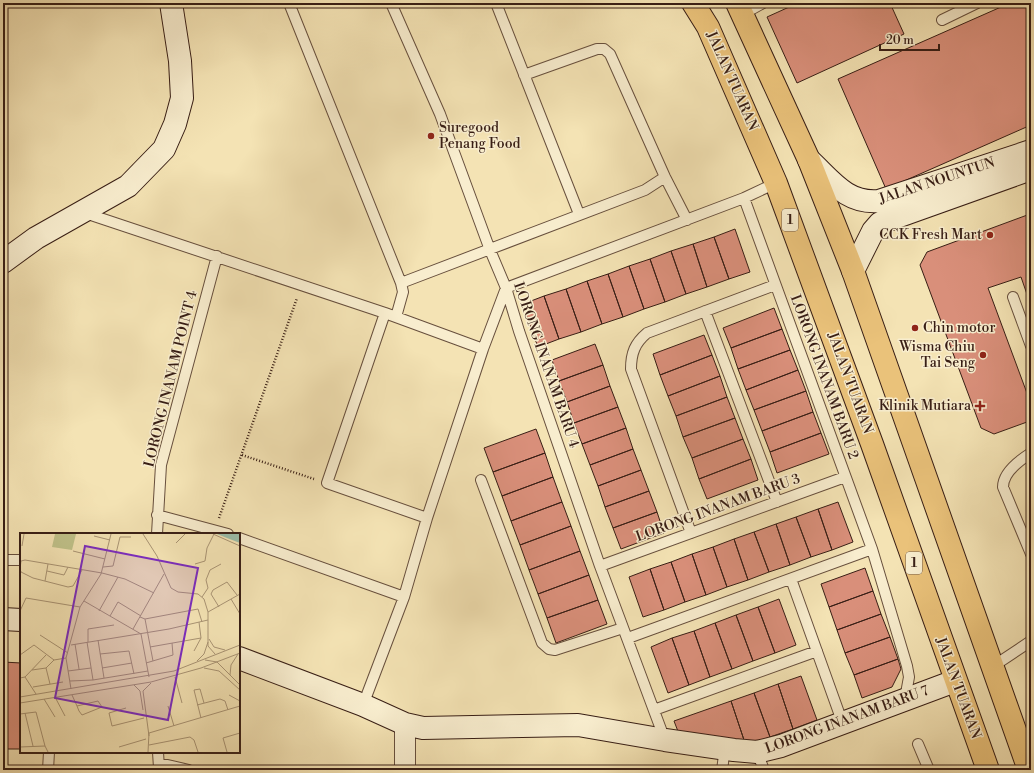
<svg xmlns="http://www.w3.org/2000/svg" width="1034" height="773" font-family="'Libre Bodoni',serif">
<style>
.building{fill:#d98f7a;stroke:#381e15}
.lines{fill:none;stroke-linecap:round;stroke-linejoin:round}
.lane-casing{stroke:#674f3d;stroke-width:12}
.street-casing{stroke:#674f3d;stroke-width:22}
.secondary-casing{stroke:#381e15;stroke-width:24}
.primary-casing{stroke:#381e15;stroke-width:24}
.path{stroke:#381e15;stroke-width:2.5;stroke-dasharray:1 2;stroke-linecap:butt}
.lane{stroke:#f8edce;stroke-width:10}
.street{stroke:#f8edce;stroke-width:20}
.secondary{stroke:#f8edce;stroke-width:22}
.primary{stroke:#eac27a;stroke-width:22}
.poi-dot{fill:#8f2418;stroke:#f8edce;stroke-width:1.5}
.labels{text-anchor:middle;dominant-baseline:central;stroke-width:3;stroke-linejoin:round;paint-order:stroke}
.shield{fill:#f8edce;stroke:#725c4c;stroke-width:1}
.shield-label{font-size:13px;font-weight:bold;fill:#381e15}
.street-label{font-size:14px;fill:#381e15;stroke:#f8edce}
.poi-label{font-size:14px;fill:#381e15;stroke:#f8edce;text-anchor:end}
.inset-road{fill:none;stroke:#a99474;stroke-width:1}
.view{fill:#7b2cbf;fill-opacity:0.15;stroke:#7b2cbf;stroke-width:2}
.inset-edge{fill:none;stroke:#381e15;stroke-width:2}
</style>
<rect width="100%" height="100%" fill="#f4e3b4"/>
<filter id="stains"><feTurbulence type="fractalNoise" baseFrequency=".005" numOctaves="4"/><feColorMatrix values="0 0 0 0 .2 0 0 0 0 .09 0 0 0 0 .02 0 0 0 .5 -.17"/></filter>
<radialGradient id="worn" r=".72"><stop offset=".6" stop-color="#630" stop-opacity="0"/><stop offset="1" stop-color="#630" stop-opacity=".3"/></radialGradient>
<path class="building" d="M798,3H890L904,34L797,83L767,17Z
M1010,3H1031V125L886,189L838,79Z
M1030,214L1031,215V306L1021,277L988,288L1031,404V414L1027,422L994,434L981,428L920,265L927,252Z
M735,229L750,272L729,279L714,237Z
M714,237L729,279L707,287L693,244Z
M693,244L707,287L686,294L671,251Z
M671,251L686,294L665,302L650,259Z
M650,259L665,302L644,309L629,266Z
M629,266L644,309L623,317L608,274Z
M608,274L623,317L602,324L587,281Z
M587,281L602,324L581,332L566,289Z
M566,289L581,332L559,339L544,296Z
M544,296L559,339L538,347L525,312L531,301Z
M774,308L782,329L731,348L723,328Z
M782,329L790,350L738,369L731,348Z
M704,335L712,355L660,375L653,354Z
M595,344L603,365L559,381L552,360Z
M790,350L798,370L746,390L738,369Z
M712,355L720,376L668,396L660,375Z
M603,365L610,386L567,402L559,381Z
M798,370L806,391L754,410L746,390Z
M720,376L727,397L676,416L668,396Z
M610,386L618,407L574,423L567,402Z
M806,391L813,412L762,431L754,410Z
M727,397L735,418L683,437L676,416Z
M618,407L626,428L582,444L574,423Z
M813,412L821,433L770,452L762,431Z
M735,418L743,439L692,458L683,437Z
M626,428L633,449L590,465L582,444Z
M536,429L545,453L493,472L484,448Z
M821,433L829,454L777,473L770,452Z
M743,439L751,459L699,479L692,458Z
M633,449L641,470L598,486L590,465Z
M545,453L553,477L502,496L493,472Z
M751,459L758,480L707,499L699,479Z
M641,470L649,491L605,507L598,486Z
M553,477L562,502L511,521L502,496Z
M649,491L657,512L613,528L605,507Z
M562,502L571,526L520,545L511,521Z
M838,502L853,542L832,550L818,509Z
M818,509L832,550L811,557L796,517Z
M657,512L664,533L621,549L613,528Z
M796,517L811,557L790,565L776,524Z
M776,524L790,565L769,572L754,532Z
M571,526L580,551L529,570L520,545Z
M754,532L769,572L748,580L734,539Z
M734,539L748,580L727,587L713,547Z
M713,547L727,587L706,595L692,554Z
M580,551L589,575L538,594L529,570Z
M692,554L706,595L685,602L671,562Z
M671,562L685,602L664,610L650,569Z
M865,568L873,591L829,607L821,584Z
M650,569L664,610L643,617L629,577Z
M589,575L598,600L547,618L538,594Z
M873,591L881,614L837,630L829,607Z
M779,599L796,645L775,653L758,607Z
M598,600L607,624L556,643L547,618Z
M758,607L775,653L753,661L736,615Z
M881,614L890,637L845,653L837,630Z
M736,615L753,661L732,669L715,623Z
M715,623L732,669L710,677L694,631Z
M694,631L710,677L689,685L672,638Z
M890,637L898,659L854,675L845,653Z
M672,638L689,685L668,693L651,647Z
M898,659L901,669L892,687L862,698L854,675Z
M3,662L21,663V749H3Z
M801,676L817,720L793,729L778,684Z
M778,684L793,729L770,737L754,693Z
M754,693L770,737L746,746L731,701Z
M731,701L746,746L679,734L674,721Z"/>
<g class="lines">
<defs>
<path id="lane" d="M289,3L401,283L403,292L396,317
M391,3L440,114L490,250L506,288L519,331L600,566L665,740
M496,3L579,214
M743,14L763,3
M942,20L977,3
M524,75L597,49H604L610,54L665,177L687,220
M744,198L872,549L907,666L909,677L905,699
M85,213L385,313L483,349
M401,283L645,190L665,177
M1013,297L1031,346
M705,311L777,502
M385,313L327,483L427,518
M1031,453C1020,460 1003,472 1003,487L1031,554
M481,480L542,643L549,649L555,650L623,628
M157,515L228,534
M691,533L631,369C631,353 635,343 647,333L775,285
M157,534L161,465L217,256
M239,538L404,597
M3,560H21
M600,566L845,477
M791,579L843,724
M628,638L872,549
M992,667L1031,641
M363,705L404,597L427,518L483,349L506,288L744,198L776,183
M654,710L817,651
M918,744L929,770
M158,752L159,768
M757,752L764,770
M159,763L189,770
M48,770L49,752
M722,770L725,748"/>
<path id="street" d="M405,724V770"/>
<path id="secondary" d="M809,160C831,180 846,204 879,201L1031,151
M3,262L36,238L128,186L164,149L175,124L182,98L180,61L171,3
M853,271L873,231L880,223L1031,169
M3,619L21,620
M239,658L363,705L405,724L423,728L578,725L665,740L734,750L757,752L781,746L955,681"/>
<path id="primary" d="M693,3L708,27L776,183L872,444L988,770
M737,3L809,160L853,271L1029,770"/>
</defs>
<use href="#lane" class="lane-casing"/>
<use href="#street" class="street-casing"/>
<use href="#secondary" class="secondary-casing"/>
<use href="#primary" class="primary-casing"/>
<path class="path" d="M242,455L314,479
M219,518L297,298"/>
<use href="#lane" class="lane"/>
<use href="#street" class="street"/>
<use href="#secondary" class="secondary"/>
<use href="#primary" class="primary"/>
</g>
<g class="poi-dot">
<circle cx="431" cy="136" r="4"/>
<circle cx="990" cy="235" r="4"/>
<circle cx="915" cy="328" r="4"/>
<circle cx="983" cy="355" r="4"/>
<path d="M978 400h4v4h4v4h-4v4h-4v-4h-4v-4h4z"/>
</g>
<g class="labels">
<g class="shield">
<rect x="782" y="209" width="16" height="22" rx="3"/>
<rect x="906" y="552" width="16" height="22" rx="3"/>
</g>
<g class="shield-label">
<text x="790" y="220">1</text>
<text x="914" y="563">1</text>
</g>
<g class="street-label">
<text transform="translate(732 81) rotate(66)">JALAN TUARAN</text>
<text transform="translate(937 181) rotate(-18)">JALAN NOUNTUN</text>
<text transform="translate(546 365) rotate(71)">LORONG INANAM BARU 4</text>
<text transform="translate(824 377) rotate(70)">LORONG INANAM BARU 2</text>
<text transform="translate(171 379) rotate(-76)">LORONG INANAM POINT 4</text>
<text transform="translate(850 383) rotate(70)">JALAN TUARAN</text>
<text transform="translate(718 508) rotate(-20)">LORONG INANAM BARU 3</text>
<text transform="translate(958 688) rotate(70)">JALAN TUARAN</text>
<text transform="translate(847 720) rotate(-20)">LORONG INANAM BARU 7</text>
</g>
<g class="poi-label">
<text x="439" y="128" text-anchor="start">Suregood<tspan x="439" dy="16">Penang Food</tspan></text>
<text x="982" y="235">CCK Fresh Mart</text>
<text x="923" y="328" text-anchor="start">Chin motor</text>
<text x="975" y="347">Wisma Chiu<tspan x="975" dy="16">Tai Seng</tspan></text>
<text x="971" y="406">Klinik Mutiara</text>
</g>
</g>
<g transform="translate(20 533)">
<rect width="220" height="220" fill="#f4e3b4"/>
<path d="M35,1H56L52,17L32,14Z" fill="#c0c28a"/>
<path d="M197,1H220V10L207,5Z" fill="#9cbeaa"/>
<path class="inset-road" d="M123,1L137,23L151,55L158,59L178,61L184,66L188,79V113L195,121M193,1L220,13M74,3L90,7M156,10L165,1M2,13L4,1M53,18L85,26M175,31L185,28L187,15L194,1M83,34L93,33L100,4H111M62,37L53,53L48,54L13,45L1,39L0,36L1,28L5,27L82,40L105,46L134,60M27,38L44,42L48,34M25,48L28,31M182,64L188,55L186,47L190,37L201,31M211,66L220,81M64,68L121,101L129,144M199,74L191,61L193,57L207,49L217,62M0,78L6,65L60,74M79,78L98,44M188,79L220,61M90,83L98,69L121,83M120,84L125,86L178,76L182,89M125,86L133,128M113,96L144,41M20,102L48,120M189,106L194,114L205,117M78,107L84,145M67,109L73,147M68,109V96L94,92M55,111L59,136M51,112L149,96L188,87M130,114L181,105M174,118L181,105L179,89M80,121L109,118L114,141M0,122L14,112L34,127M185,127L197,129L220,152M177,128L184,121L188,109M126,130L153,122L152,110M26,135L30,151M82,135L112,130M184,135L199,138L220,157M12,137L26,135L34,127L46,125M48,138L71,135M210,142L211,132L218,121M5,144L16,161M155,144L162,170M0,145L5,144L26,122M50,148L73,147L128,138M114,152L120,158L123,177M13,154L43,149M51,156L46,125L60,74L81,41L91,1M52,162L57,173L59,178L62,182L82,174L78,168L57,173M209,162L220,168M0,164L154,138L220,112M35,164L45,183M24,166L35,184M0,170L131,149L181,135L220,120M177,172L200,166L205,168L208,177M148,173L154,193M106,175L89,180L92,193L124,185M5,180L13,213M0,181L16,179L25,213M181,185L174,157L180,156L184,170M129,203L123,158L131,150M129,212L170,204L174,207L178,219M0,214L25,213L28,219M99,214L126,206M128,219L129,200L220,173M207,219L203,205L220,200"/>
<path class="view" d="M65,13L178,35L148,187L35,165Z"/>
<rect width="220" height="220" class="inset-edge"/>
</g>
<rect width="1034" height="773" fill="none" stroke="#f4e3b4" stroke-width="16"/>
<rect x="4" y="4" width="1026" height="765" fill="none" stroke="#381e15" stroke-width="2"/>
<rect x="8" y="8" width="1018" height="757" fill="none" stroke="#381e15"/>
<path d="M880 44v6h59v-6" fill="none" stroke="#381e15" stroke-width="2"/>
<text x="886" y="44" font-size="12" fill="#381e15" stroke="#f8edce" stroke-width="3" paint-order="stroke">20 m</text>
<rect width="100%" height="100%" filter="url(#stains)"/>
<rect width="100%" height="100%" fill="url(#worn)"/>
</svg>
